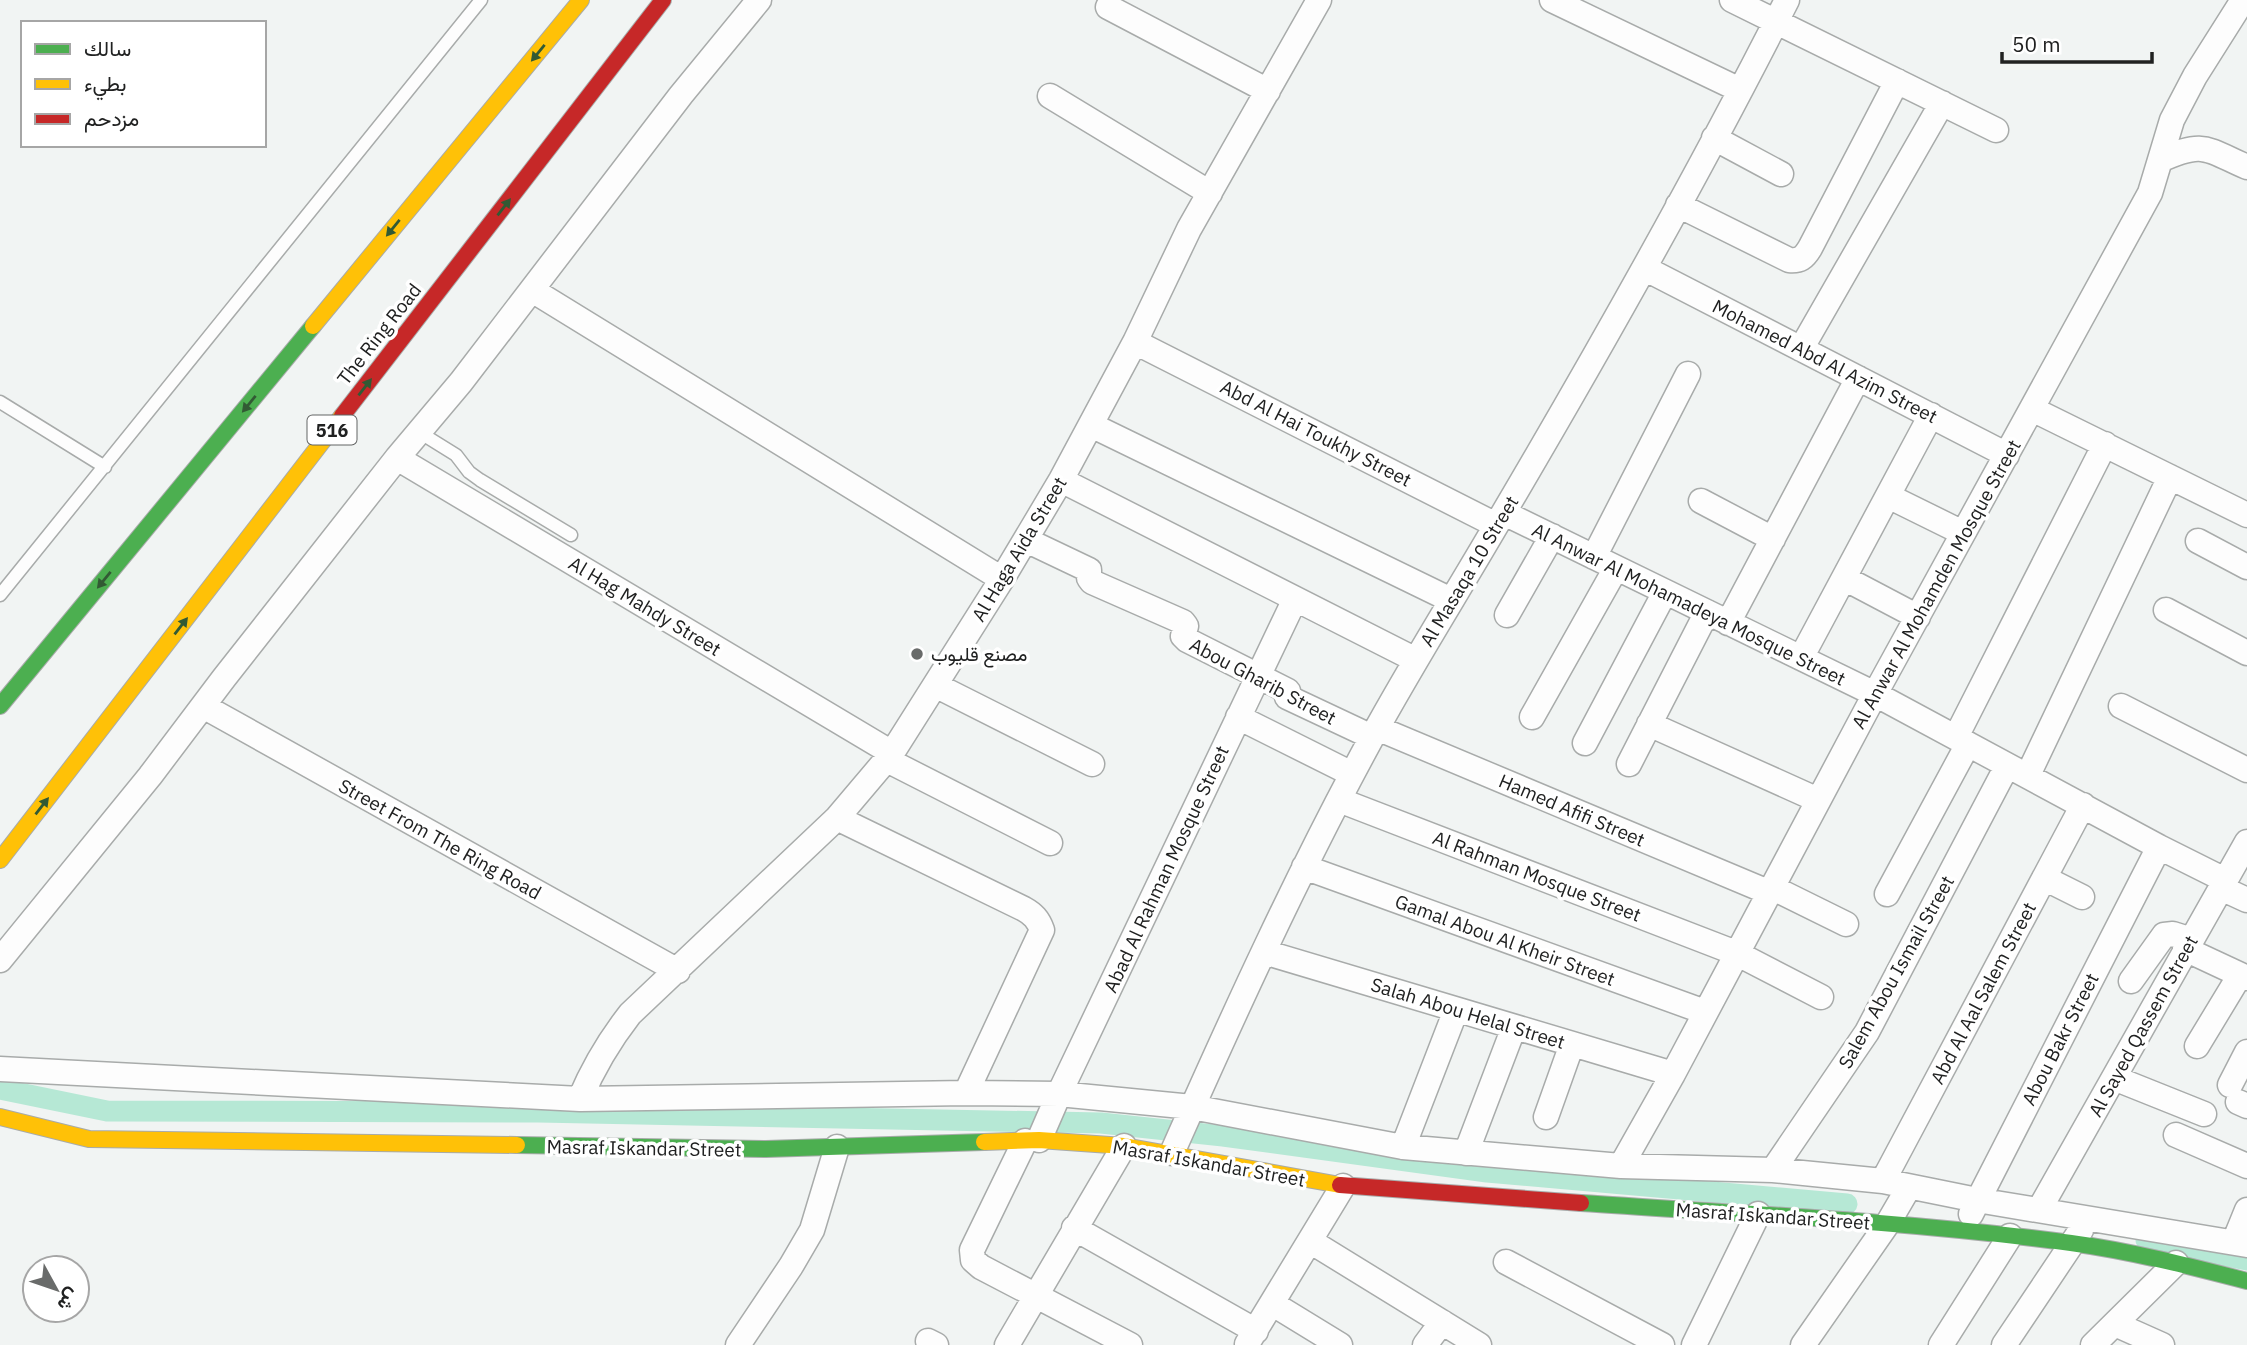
<svg xmlns="http://www.w3.org/2000/svg" width="2247" height="1345" font-family="'IBM Plex Sans',Vazirmatn,sans-serif">
<style>
.lines{fill:none;stroke-linecap:round;stroke-linejoin:round}
.canal{stroke:#b6e8d5;stroke-width:21}
.lane-casing{stroke:#a8abaa;stroke-width:15}
.street-casing{stroke:#a8abaa;stroke-width:27}
.fast-casing{stroke:#a8abaa;stroke-width:18}
.slow-casing{stroke:#a8abaa;stroke-width:18}
.jam-casing{stroke:#a8abaa;stroke-width:18}
.lane{stroke:#fdfdfd;stroke-width:12}
.street{stroke:#fdfdfd;stroke-width:24}
.fast{stroke:#4caf50;stroke-width:16}
.slow{stroke:#ffc107;stroke-width:16}
.jam{stroke:#c62828;stroke-width:16}
.oneway{fill:#325a34}
.poi-dot{fill:#696b6a;stroke:#fff;stroke-width:2.5}
.labels{text-anchor:middle;dominant-baseline:central;stroke-width:7;stroke-linejoin:round;paint-order:stroke}
.shield{fill:#fff;stroke:#636464;stroke-width:2}
.shield-label{font-size:18px;font-weight:bold;fill:#202121}
.street-label{font-size:19px;fill:#202121;stroke:#fff}
.poi-label{font-size:19px;fill:#202121;stroke:#fff;text-anchor:start}
</style>
<rect width="100%" height="100%" fill="#f1f4f3"/>
<g class="lines">
<path class="canal" d="M0,1089L107,1111L538,1112L1101,1123L1223,1136L1487,1172L1847,1204
M2146,1240L2247,1260"/>
<defs>
<path id="lane" d="M0,402L105,467
M419,432L456,455L469,472L480,480L571,535
M0,595L481,0"/>
<path id="street" d="M1552,0L1740,90
M1732,0L1996,130
M1108,7L1268,91
M1050,96L1210,193
M1714,138L1781,174
M2160,160C2204,140 2206,149 2247,167
M1678,205L1789,260C1800,261 1804,258 1810,248L1897,81
M1644,268L2007,455
M532,290L1002,579
M1135,342L1496,525
M1801,349L1942,103
M2032,409L2247,515
M1091,425L1451,600
M397,458L892,753
M1061,480L1416,660
M1888,496L1963,533
M1701,501L1773,539
M1504,513L1875,694L2159,847L2225,880
M1026,540L1089,570V578L1092,582L1183,622L1186,626L1183,636L1187,640L1288,691L1287,697L1372,737
M2198,541L2247,567
M1594,557L1688,374
M1844,578L1918,617
M2166,610L2247,653
M1507,615L1552,536
M1728,623L1858,378
M1801,658L1931,415
M935,685L1092,764
M203,706L678,971
M2121,706L2247,770
M1238,717L1352,774
M1532,717L1616,568
M1649,724L1818,800
M1377,728L1768,892
M1956,737L2105,444
M1585,743L1665,592
M887,760L1050,843
M1629,764L1707,612
M2028,775L2170,477
M1339,800L1736,953L1821,997
M837,818L1024,909C1033,914 1038,919 1042,930L966,1093
M1304,867L1705,1012
M2044,878L2082,897
M1771,887L1846,924
M2221,888L2247,900
M1887,894L1968,744
M2185,949L2247,978
M1264,952L1673,1074
M0,960L150,776L224,678L397,458L461,382L681,95L759,0
M2131,981L2164,935L2173,934L2192,940
M2197,1046L2240,975
M0,1069L580,1099L966,1093L1059,1094L1192,1107L1403,1147L1621,1166L1773,1170L1883,1181L1977,1200L2247,1245
M2114,1078L2204,1114
M2230,1085L2247,1052
M580,1099C593,1068 609,1041 630,1014L837,818L892,753L1002,579L1061,480L1135,342L1189,229L1319,0
M2238,1102L2247,1106
M1546,1117L1572,1044
M2176,1135L2247,1166
M1039,1140L1059,1094L1295,599
M1025,1141L972,1250L973,1260L981,1267L1130,1345
M1403,1147L1456,1010
M1172,1153C1234,1013 1298,873 1371,739C1413,662 1460,588 1504,512C1603,344 1699,174 1787,0
M1466,1153L1514,1027
M1621,1166L1673,1074L1875,694L2150,193L2172,120L2195,76L2243,0
M1773,1170L1867,1032L2007,766
M1883,1181L2083,805
M2039,1210L2247,842
M1971,1214L2159,847
M1074,1228L1256,1331
M1310,1241L1479,1345
M2234,1242L2247,1210
M1506,1262L1662,1345
M1273,1304L1340,1345
M2115,1324L2162,1345
M928,1341L936,1345
M1247,1344L1343,1186
M738,1345L791,1266L812,1230L837,1147
M1007,1345L1124,1146
M1425,1345L1442,1322
M1694,1345L1758,1214
M1803,1345L1888,1223L1909,1187
M1941,1345L2010,1236
M2004,1345L2081,1230
M2093,1345L2176,1263"/>
<path id="fast" d="M0,706L313,326
M517,1145L766,1149L984,1142
M1581,1203C1744,1214 1909,1221 2071,1243C2130,1251 2189,1266 2247,1281"/>
<path id="slow" d="M313,326L581,0
M0,860L342,416
M0,1117L89,1139L517,1145
M984,1142L1039,1140L1124,1146L1340,1185"/>
<path id="jam" d="M342,416L663,0
M1340,1185L1581,1203"/>
</defs>
<use href="#lane" class="lane-casing"/>
<use href="#street" class="street-casing"/>
<use href="#fast" class="fast-casing"/>
<use href="#slow" class="slow-casing"/>
<use href="#jam" class="jam-casing"/>
<use href="#lane" class="lane"/>
<use href="#street" class="street"/>
<use href="#fast" class="fast"/>
<use href="#slow" class="slow"/>
<use href="#jam" class="jam"/>
</g>
<defs><path id="oneway-solid" d="M-6-.8H1V-3.2L6.5 0L1 3.2V.8H-6Z" transform="scale(1.75)"/></defs>
<g class="oneway">
<use href="#oneway-solid" transform="translate(538 53) rotate(129)"/>
<use href="#oneway-solid" transform="translate(504 207) rotate(-52)"/>
<use href="#oneway-solid" transform="translate(393 228) rotate(129)"/>
<use href="#oneway-solid" transform="translate(365 387) rotate(-52)"/>
<use href="#oneway-solid" transform="translate(249 404) rotate(129)"/>
<use href="#oneway-solid" transform="translate(104 580) rotate(129)"/>
<use href="#oneway-solid" transform="translate(181 626) rotate(-52)"/>
<use href="#oneway-solid" transform="translate(42 806) rotate(-52)"/>
</g>
<circle class="poi-dot" cx="917" cy="654" r="7"/>
<g class="labels">
<rect class="shield" x="307.5" y="415.5" width="49" height="29" rx="5"/>
<g class="shield-label">
<text x="332" y="430">516</text>
</g>
<g class="street-label">
<text transform="translate(379 334) rotate(-52)">The Ring Road</text>
<text transform="translate(1825 361) rotate(27)">Mohamed Abd Al Azim Street</text>
<text transform="translate(1316 433) rotate(27)">Abd Al Hai Toukhy Street</text>
<text transform="translate(1019 549) rotate(-59)">Al Haga Aida Street</text>
<text transform="translate(1469 571) rotate(-59)">Al Masaqa 10 Street</text>
<text transform="translate(1936 584) rotate(-61)">Al Anwar Al Mohamden Mosque Street</text>
<text transform="translate(1689 604) rotate(26)">Al Anwar Al Mohamadeya Mosque Street</text>
<text transform="translate(645 606) rotate(31)">Al Hag Mahdy Street</text>
<text transform="translate(1263 681) rotate(28)">Abou Gharib Street</text>
<text transform="translate(1572 810) rotate(23)">Hamed Afifi Street</text>
<text transform="translate(440 839) rotate(29)">Street From The Ring Road</text>
<text transform="translate(1166 869) rotate(-65)">Abad Al Rahman Mosque Street</text>
<text transform="translate(1537 876) rotate(21)">Al Rahman Mosque Street</text>
<text transform="translate(1505 940) rotate(20)">Gamal Abou Al Kheir Street</text>
<text transform="translate(1896 972) rotate(-61)">Salem Abou Ismail Street</text>
<text transform="translate(1983 993) rotate(-62)">Abd Al Aal Salem Street</text>
<text transform="translate(1468 1013) rotate(17)">Salah Abou Helal Street</text>
<text transform="translate(2143 1026) rotate(-61)">Al Sayed Qassem Street</text>
<text transform="translate(2060 1039) rotate(-63)">Abou Bakr Street</text>
<text transform="translate(644 1148) rotate(1)">Masraf Iskandar Street</text>
<text transform="translate(1209 1163) rotate(10)">Masraf Iskandar Street</text>
<text transform="translate(1773 1216) rotate(4)">Masraf Iskandar Street</text>
</g>
<g class="poi-label">
<text x="931" y="654">مصنع قليوب</text>
</g>
</g>
<rect x="21" y="21" width="245" height="126" fill="#ffffff" stroke="#a6a6a6" stroke-width="2"/>
<rect x="35" y="44" width="35" height="10" fill="#4caf50" stroke="#a6a6a6" stroke-width="2"/>
<text x="84" y="56" font-size="21" fill="#202121">سالك</text>
<rect x="35" y="79" width="35" height="10" fill="#ffc107" stroke="#a6a6a6" stroke-width="2"/>
<text x="84" y="91" font-size="21" fill="#202121">بطيء</text>
<rect x="35" y="114" width="35" height="10" fill="#c62828" stroke="#a6a6a6" stroke-width="2"/>
<text x="84" y="126" font-size="21" fill="#202121">مزدحم</text>
<g transform="translate(56 1289) rotate(130)"><circle r="33" fill="#ffffff" stroke="#a6a6a6" stroke-width="2"/>
<path d="M0-5L12 26L0 18L-12 26Z" fill="#696b6a"/>
<text y="-10" font-size="19" font-weight="bold" text-anchor="middle" fill="#202121">ش</text>
</g>
<path d="M2002 52v10h150v-10" fill="none" stroke="#202121" stroke-width="3.5"/>
<text x="2012" y="52" font-size="21" fill="#202121" stroke="#ffffff" stroke-width="5" paint-order="stroke">50 m</text>
</svg>
